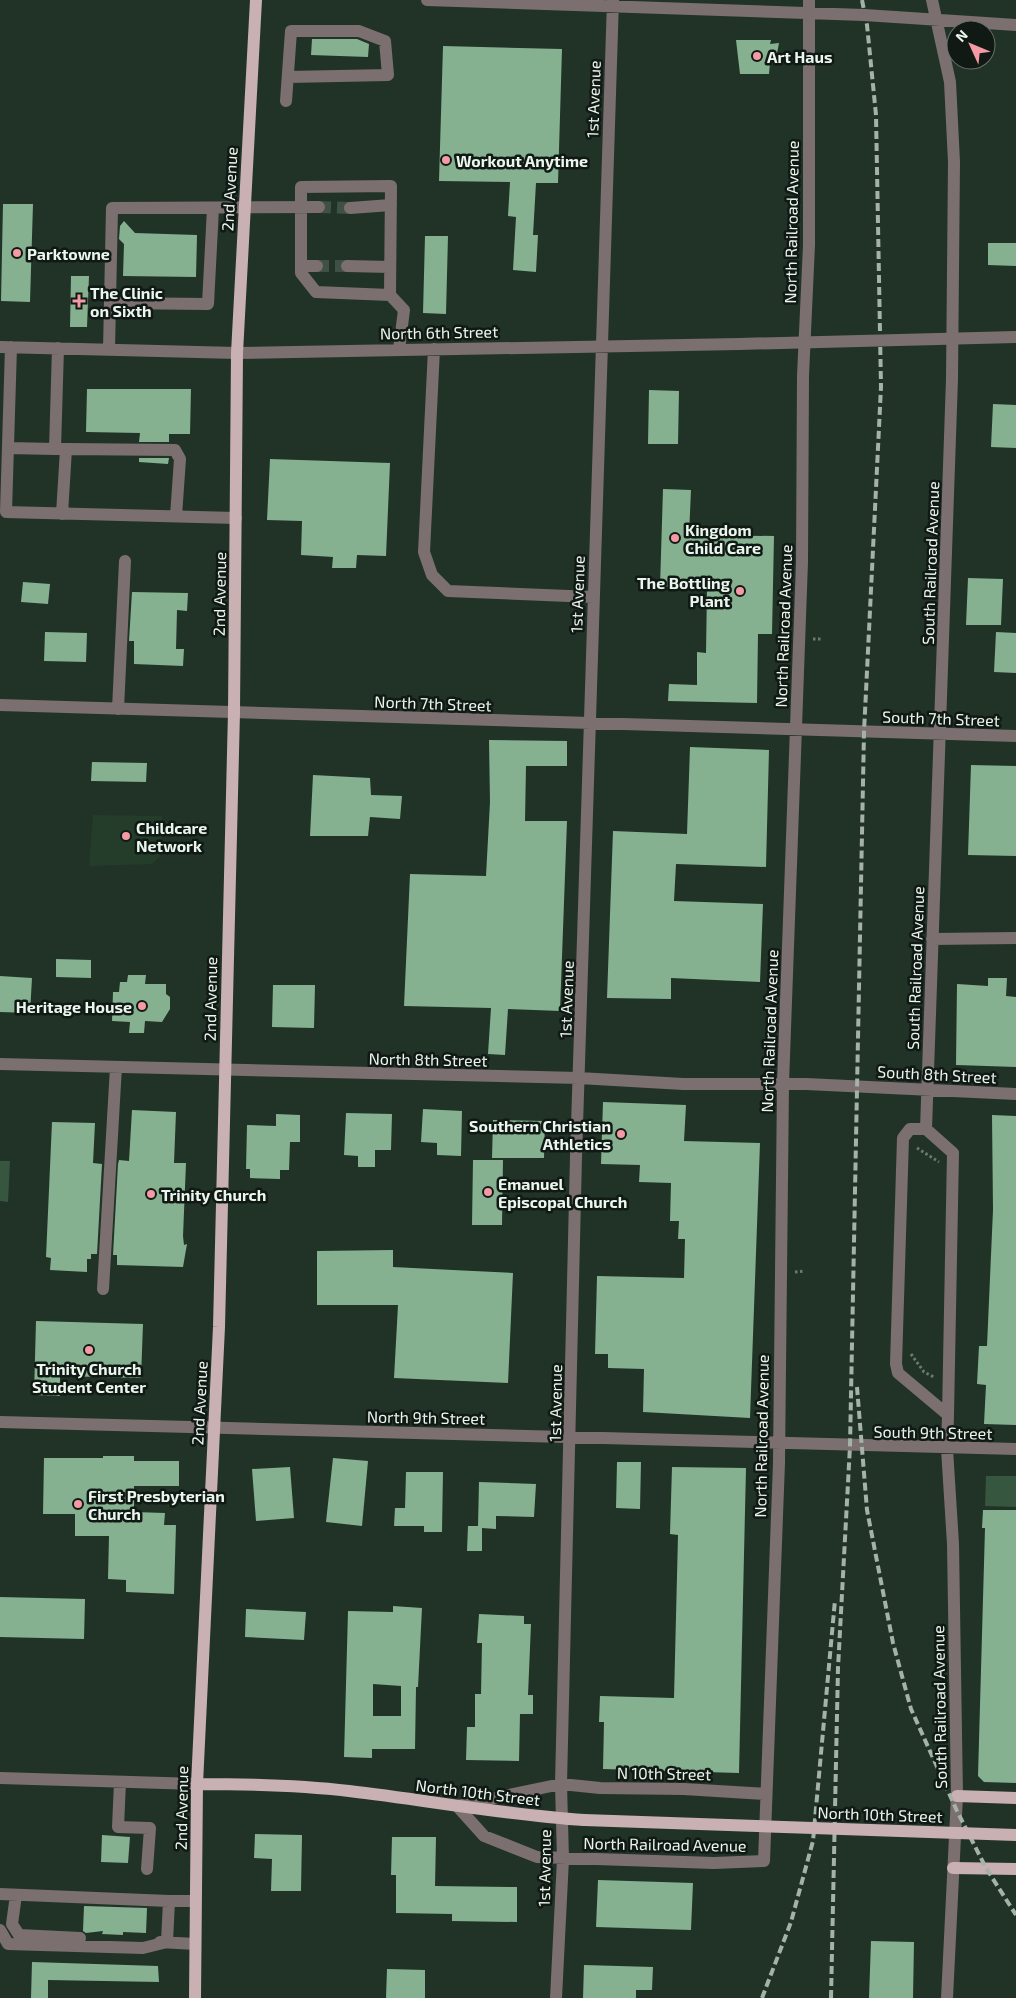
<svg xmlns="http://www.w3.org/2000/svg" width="1016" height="1998" font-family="'Exo 2',sans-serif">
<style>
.built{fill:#243d2b}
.green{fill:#36563f}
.building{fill:#85b190;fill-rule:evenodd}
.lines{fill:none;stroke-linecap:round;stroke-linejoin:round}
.minor-tunnel{stroke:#3f5044;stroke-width:12;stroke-dasharray:12 6;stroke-linecap:butt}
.path{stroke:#6b7b70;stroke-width:3;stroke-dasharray:2.5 2.5;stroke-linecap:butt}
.minor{stroke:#7b6f70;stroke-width:12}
.major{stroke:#c9b0b2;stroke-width:12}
.rail{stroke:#a4b2a7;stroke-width:4;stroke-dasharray:8 4;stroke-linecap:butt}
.minor-bridge{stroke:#7b6f70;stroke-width:12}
.major-bridge{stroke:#c9b0b2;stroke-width:12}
.poi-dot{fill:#f49aa4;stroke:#101913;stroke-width:2}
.labels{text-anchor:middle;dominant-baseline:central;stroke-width:5;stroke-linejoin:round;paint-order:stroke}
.poi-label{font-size:16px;font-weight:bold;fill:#ebf7ee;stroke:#101913;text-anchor:start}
.street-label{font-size:16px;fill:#ebf7ee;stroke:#101913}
</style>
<rect width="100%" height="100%" fill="#213326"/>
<path class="built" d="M93,815L162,816L160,856L152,864L89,866Z"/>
<path class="green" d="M0,1161H10L8,1202L0,1201Z
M986,1476H1016V1507L985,1506Z"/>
<path class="building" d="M312,39H357L369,44L368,57L311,55Z
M736,40H771L770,44L779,43L775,64L770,63L769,74H740Z
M443,46L562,49L558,183H536L533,235H538L536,272L513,270L516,217L508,216L510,182L439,181Z
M3,204H33L30,302L1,301Z
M124,221L135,233L197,235L196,277L123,276L124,244L119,239L120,226Z
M425,236H448L446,314L423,313Z
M988,243H1016V266L988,265Z
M71,276H89L87,327H70Z
M87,389H191L190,434H169V442H139L140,433L86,432Z
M649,390L679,391L678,444H648Z
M993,404L1016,405V448L991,447Z
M139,458H169L168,464L139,462Z
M270,459L390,463L386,556L357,555L356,568H332L333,557L301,555L302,521L267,520Z
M663,489L691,490L689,535L774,536L772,634H758L757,703L668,701L669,684L697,685V652L706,653L707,588L660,587Z
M968,578L1003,579L1001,625H966Z
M23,582L50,584L48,604L21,602Z
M132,592L188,593L187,611L177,610L176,649H184L183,666L134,664V641H129Z
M45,632L87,633L86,662L44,661Z
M996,632L1016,633V673L994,672Z
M489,740L567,741V766H526L525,821H567L560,1011L508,1009L505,1055L488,1054L491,1008L404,1006L410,874L486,876L490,802Z
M690,747L769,750L766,867L676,864L674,901L763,904L760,982L671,978V999L607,998L613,831L687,834Z
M92,762L147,763L146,782L91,781Z
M971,765L1016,766V856L968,855Z
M313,775L370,778L371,795L402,796L400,819L370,817L368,836H310Z
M56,959L91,960V978L56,977Z
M128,975H146L145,984H166V994L170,997V1009L162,1022L145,1021L144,1033H129L130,1022L112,1021L113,992H119L120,982H127Z
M0,976L32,978L30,1013L0,1012Z
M988,978H1007L1006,996L1016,997V1067L956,1065L957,984L988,986Z
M273,985H315L314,1028L272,1027Z
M603,1102L686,1105L684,1141L760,1143L750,1418L643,1412L644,1369L608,1368V1354H595L597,1276L684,1278L685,1239H678L679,1221H670L671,1183L639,1182L640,1165L601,1164Z
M423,1109L462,1111L461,1156L437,1155V1143L421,1142Z
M132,1110L176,1112L174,1163H186L183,1236L184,1245L187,1244L183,1267L117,1265V1255H113L118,1164L119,1160L129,1161Z
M346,1113L392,1114L391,1150H375V1167H358V1156L344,1155Z
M276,1114L300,1115V1142H290L289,1170H280V1179L250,1178V1169H246L247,1125L276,1126Z
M992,1115L1016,1116V1425L984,1424L986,1385L977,1384L979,1346H987L993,1210Z
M493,1120L545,1121L544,1158H492Z
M52,1122L95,1123L93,1163L102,1164L97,1254H91V1259H87V1272L50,1270L51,1258L46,1257Z
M473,1160H503L502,1225H472Z
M393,1250V1267L513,1273L508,1383L394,1378L398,1305H317V1251Z
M36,1321L143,1324L141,1378L60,1376V1396L34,1395Z
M103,1456H134V1461H179V1486H134V1512L165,1513L164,1525H176L174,1594L126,1592V1580L108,1579L109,1536H75V1514H43L44,1458H103Z
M333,1458L368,1461L362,1526L326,1522Z
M617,1462H641L640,1509L616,1508Z
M290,1467L294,1518L256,1521L252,1469Z
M672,1467L746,1468L739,1773L603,1769L604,1722H599L600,1696L674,1698L678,1535L670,1534Z
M406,1472H443L442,1532H424V1526H394L395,1508H405Z
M479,1482L536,1484L534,1517L496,1516V1529L482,1528V1551H467L468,1526H478Z
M983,1510H1016V1783L984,1782L978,1776L985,1528H982Z
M0,1597L85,1599L84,1639L0,1637Z
M393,1606L422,1608L418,1687H416L415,1749H372V1758L344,1757L348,1611L393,1612ZM373,1684L401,1686V1716H373Z
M246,1609L306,1612L304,1640L245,1637Z
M479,1614L524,1616V1624H531L528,1695H533V1714H520L519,1761L466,1760L467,1727H475V1694H481L482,1643H477Z
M255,1834L302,1835L301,1891H271L272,1859L254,1858Z
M102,1835L130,1837L128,1863L101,1862Z
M392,1837H436L435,1886L517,1887V1922L452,1921V1914L396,1913V1875H391Z
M598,1880L693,1883L691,1930L596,1927Z
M84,1906L147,1908L146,1933L123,1932V1935L102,1934L103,1931L86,1933L83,1931Z
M871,1941L914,1942L913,1998H869Z
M32,1962L158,1966L159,1982L48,1980V1998H31Z
M584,1965L653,1967L652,1990H636V1998H583Z
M387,1969L425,1970V1998H386Z"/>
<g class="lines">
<path class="minor-tunnel" d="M319,207L350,208
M317,266H347"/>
<path class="path" d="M813,639H823
M917,1148L939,1162
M795,1272L805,1271
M911,1354L924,1372L934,1377"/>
<path class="minor" d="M427,0L864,15
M895,17L1016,25
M286,101L291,31H359L385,41L388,75L288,77
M350,208L391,205
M301,266H317
M347,266L390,267
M390,295L316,292L301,273V187L391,186L390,295L404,310L399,349
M110,303L208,304L213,208
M0,347L237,353L739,344
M11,347L6,512L236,518
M434,349L424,552L432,575L448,591L593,597
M109,350L112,208L319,207
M8,448L55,449L58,348
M58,449H66L62,514
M66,449L175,450L180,459L176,516
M0,705L1016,736
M118,709L125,561
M932,939L1016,938
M0,1064L579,1078L683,1084H806L1016,1094
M926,1129L952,379L954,162L950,82L932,0
M103,1289L116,1067
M0,1422L1016,1449
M0,1778L197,1784
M120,1782L118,1827L150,1828L147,1869
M766,1794L684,1789L600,1788L561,1784L457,1806L484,1836L537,1857L714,1863L764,1861L779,1463L783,1084L802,562L803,376L809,245V0
M0,1894L169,1901L167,1942L143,1948L8,1944L0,1930
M16,1895L12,1924L19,1935L80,1938
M169,1901H195
M160,1942L195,1944
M556,1998L563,1859L561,1784L576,1157L613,0
M947,1998L957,1796L953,1544L947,1449L948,1415L953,1153L926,1129H910L903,1138L896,1364L898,1373L948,1415"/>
<path class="major" d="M197,1784C248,1784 298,1785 349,1791C427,1800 505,1815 584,1820
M957,1796L1016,1798
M953,1868L1016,1869
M195,1998L197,1784L219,1327L234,712L237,353L256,0"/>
<path class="rail" d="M857,1387L867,1510L893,1643L911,1709L957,1811L986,1868L1016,1915
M762,1998L791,1922L813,1841L835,1600
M831,1998L838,1668L850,1446L864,732L881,387L876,115L867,25L862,0"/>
<path class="minor-bridge" d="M864,15L895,17
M739,344L1016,337"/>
<path class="major-bridge" d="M584,1820L1016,1835"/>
</g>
<g class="poi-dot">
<circle cx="757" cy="56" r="5"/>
<circle cx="446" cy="160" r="5"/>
<circle cx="17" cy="253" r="5"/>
<path d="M76.5 293.5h5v5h5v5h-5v5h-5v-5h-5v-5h5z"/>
<circle cx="675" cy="538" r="5"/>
<circle cx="740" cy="591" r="5"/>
<circle cx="126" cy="836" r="5"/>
<circle cx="142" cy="1006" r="5"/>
<circle cx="621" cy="1134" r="5"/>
<circle cx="488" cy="1192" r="5"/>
<circle cx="151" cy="1194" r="5"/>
<circle cx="89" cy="1350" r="5"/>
<circle cx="78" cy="1504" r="5"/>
</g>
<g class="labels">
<g class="poi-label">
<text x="767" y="56">Art Haus</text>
<text x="456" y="160">Workout Anytime</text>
<text x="27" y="253">Parktowne</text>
<text x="90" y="292">The Clinic<tspan x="90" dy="18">on Sixth</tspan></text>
<text x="685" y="529">Kingdom<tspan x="685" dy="18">Child Care</tspan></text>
<text x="730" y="582" text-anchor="end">The Bottling<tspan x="730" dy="18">Plant</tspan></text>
<text x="136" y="827">Childcare<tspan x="136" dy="18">Network</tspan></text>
<text x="132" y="1006" text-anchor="end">Heritage House</text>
<text x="611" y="1125" text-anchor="end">Southern Christian<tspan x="611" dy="18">Athletics</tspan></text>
<text x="498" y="1183">Emanuel<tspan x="498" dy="18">Episcopal Church</tspan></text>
<text x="161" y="1194">Trinity Church</text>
<text x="89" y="1368" text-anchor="middle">Trinity Church<tspan x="89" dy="18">Student Center</tspan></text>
<text x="88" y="1495">First Presbyterian<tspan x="88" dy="18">Church</tspan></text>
</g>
<g class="street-label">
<text transform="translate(593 99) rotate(-88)">1st Avenue</text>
<text transform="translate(229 189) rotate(-87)">2nd Avenue</text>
<text transform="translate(791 222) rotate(-89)">North Railroad Avenue</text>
<text transform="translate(439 332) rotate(-1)">North 6th Street</text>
<text transform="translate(930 563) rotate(-88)">South Railroad Avenue</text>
<text transform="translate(219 594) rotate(-89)">2nd Avenue</text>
<text transform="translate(577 594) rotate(-88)">1st Avenue</text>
<text transform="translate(783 626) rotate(-88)">North Railroad Avenue</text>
<text transform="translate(433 703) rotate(2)">North 7th Street</text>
<text transform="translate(941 718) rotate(2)">South 7th Street</text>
<text transform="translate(915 968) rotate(-88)">South Railroad Avenue</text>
<text transform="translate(210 999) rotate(-89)">2nd Avenue</text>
<text transform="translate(566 999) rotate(-88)">1st Avenue</text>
<text transform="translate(769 1031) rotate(-88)">North Railroad Avenue</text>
<text transform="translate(428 1059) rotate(1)">North 8th Street</text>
<text transform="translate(937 1074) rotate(3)">South 8th Street</text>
<text transform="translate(199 1403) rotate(-87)">2nd Avenue</text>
<text transform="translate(555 1403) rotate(-89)">1st Avenue</text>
<text transform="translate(426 1417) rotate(1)">North 9th Street</text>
<text transform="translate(933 1432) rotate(1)">South 9th Street</text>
<text transform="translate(761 1436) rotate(-89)">North Railroad Avenue</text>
<text transform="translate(939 1707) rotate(-91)">South Railroad Avenue</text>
<text transform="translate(664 1773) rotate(1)">N 10th Street</text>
<text transform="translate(478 1792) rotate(7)">North 10th Street</text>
<text transform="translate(181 1808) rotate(-89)">2nd Avenue</text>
<text transform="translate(880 1814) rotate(2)">North 10th Street</text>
<text transform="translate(665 1844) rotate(1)">North Railroad Avenue</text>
<text transform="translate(544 1868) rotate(-89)">1st Avenue</text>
</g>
</g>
<g transform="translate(971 45) rotate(314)"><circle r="24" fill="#101913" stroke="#68726b"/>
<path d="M0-4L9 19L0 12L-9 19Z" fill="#f49aa4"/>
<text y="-8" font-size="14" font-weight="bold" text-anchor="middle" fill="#ebf7ee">N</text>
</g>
</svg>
